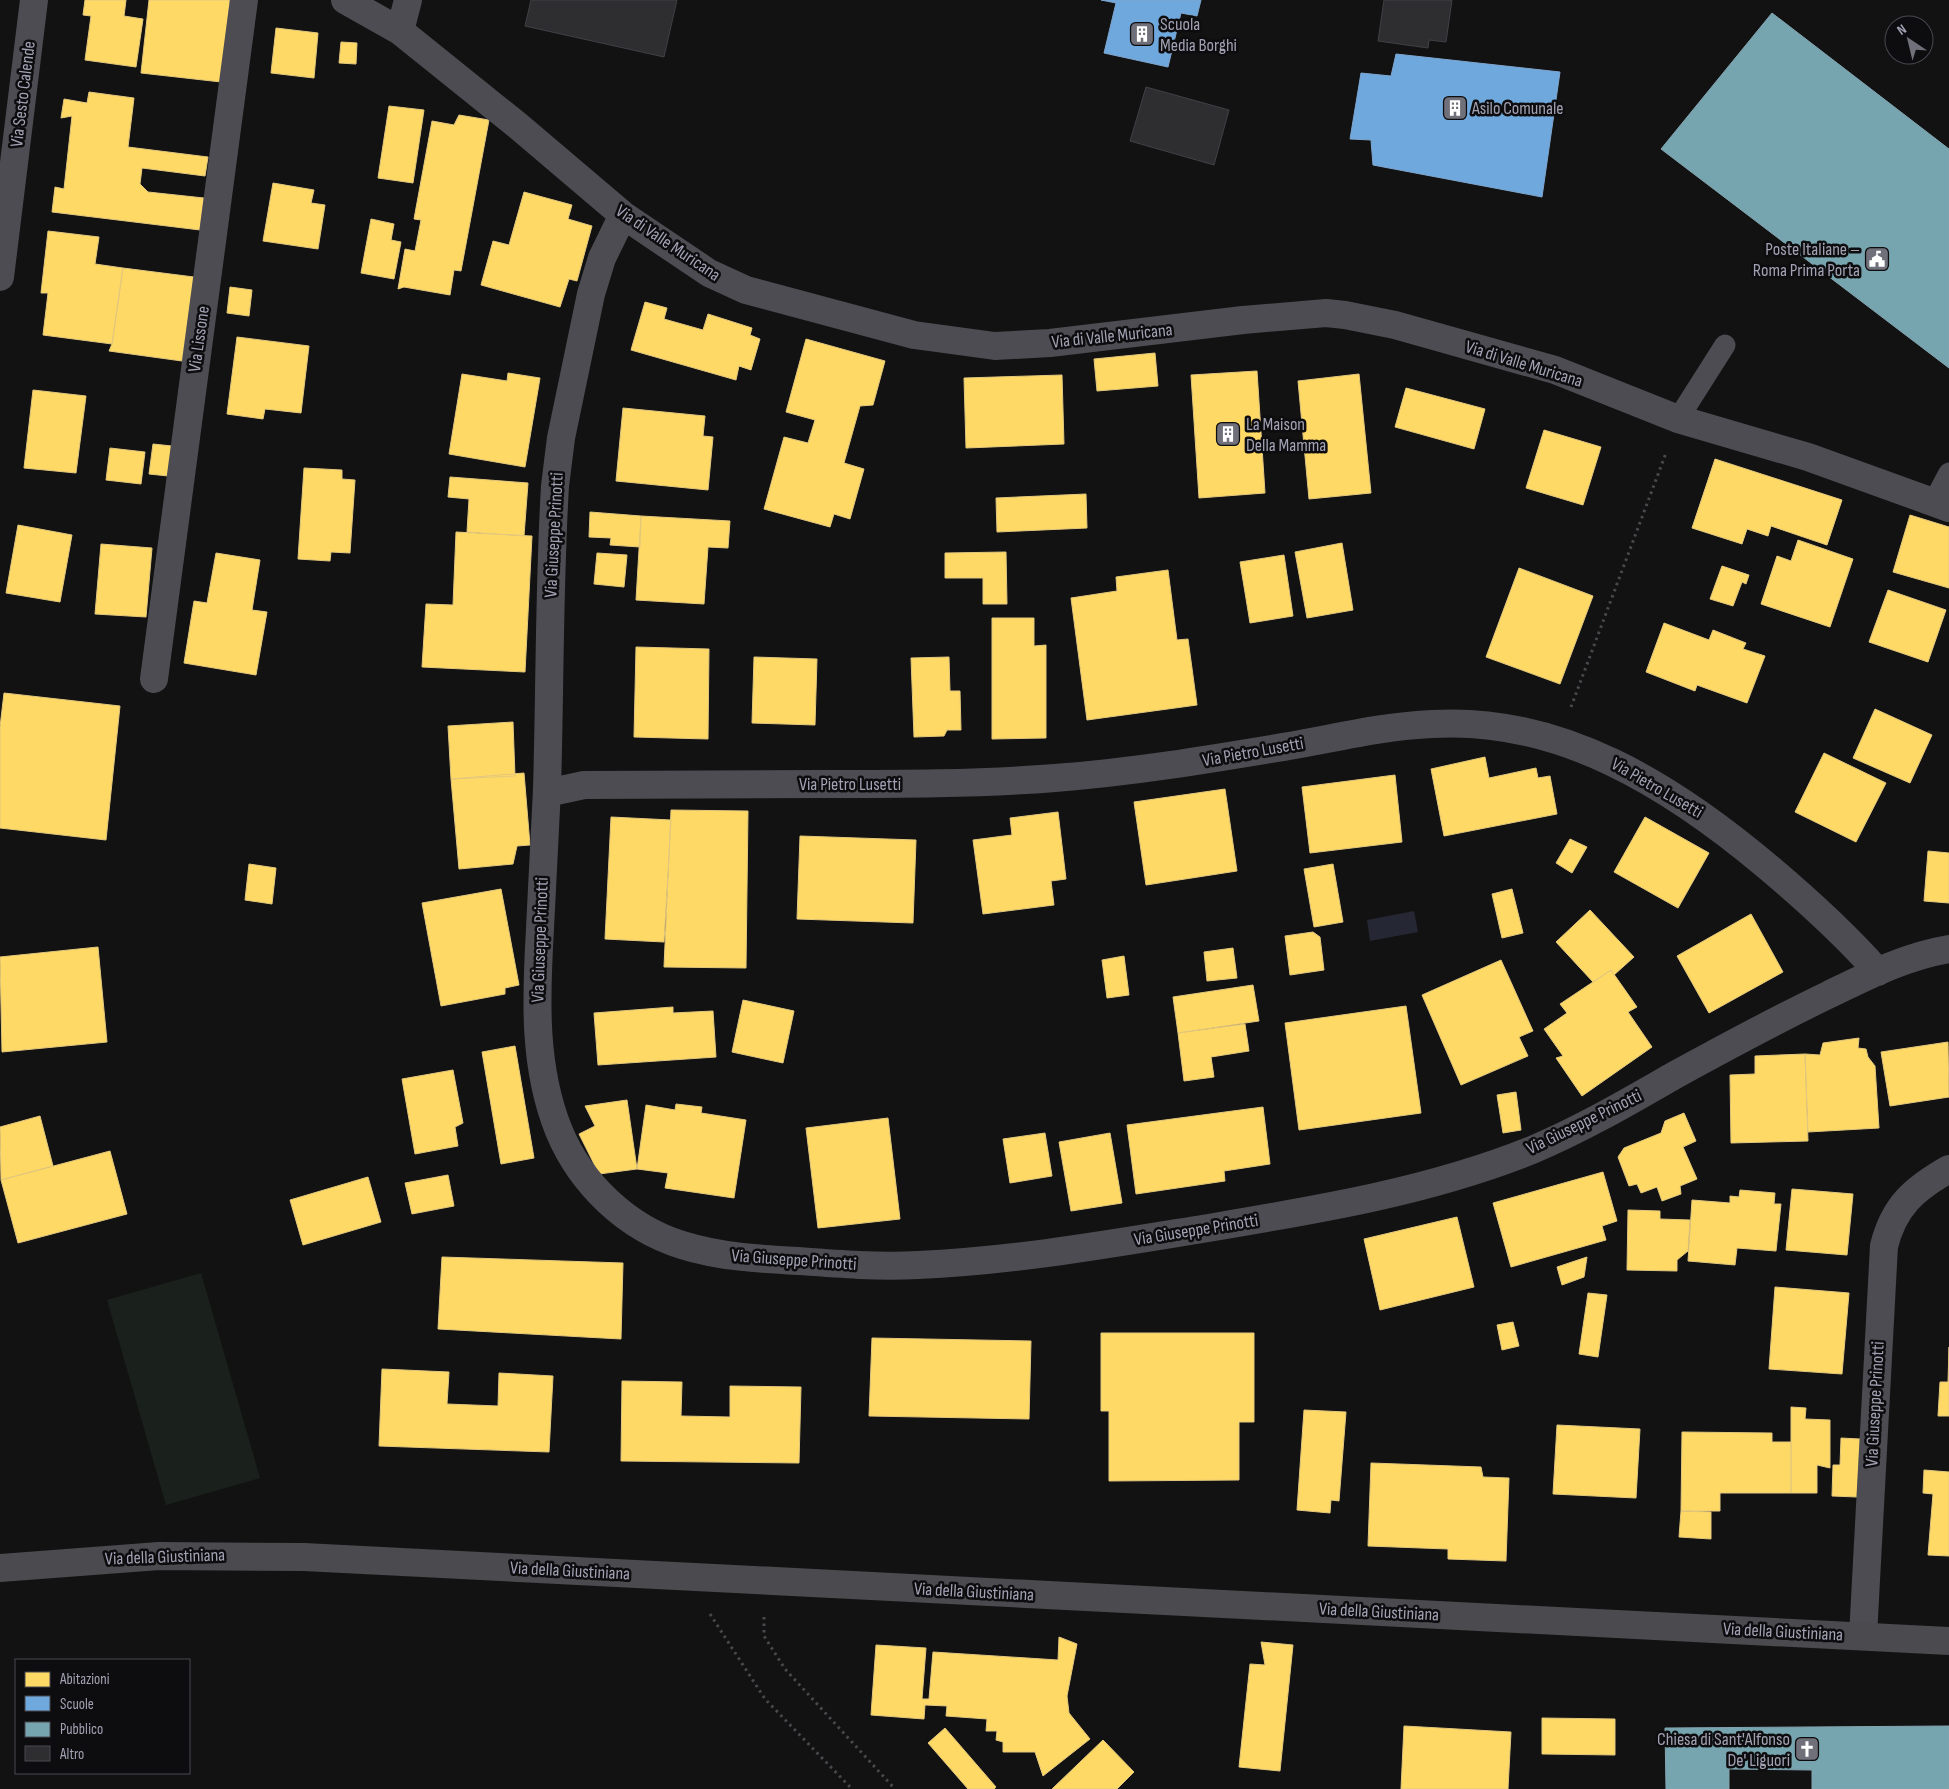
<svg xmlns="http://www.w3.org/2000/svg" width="1949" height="1789" font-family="'Sofia Sans Condensed',sans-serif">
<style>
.green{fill:#1a211c}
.water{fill:#252834}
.homes{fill:#ffd966;stroke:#e3c87d}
.schools{fill:#6fa8dc;stroke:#7ea6d0}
.public{fill:#76a5af;stroke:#83a4b0}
.building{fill:#2e2e30;stroke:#414046}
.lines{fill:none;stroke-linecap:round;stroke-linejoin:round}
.path{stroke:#48484d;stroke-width:3;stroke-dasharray:2.5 4;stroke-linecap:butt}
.lane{stroke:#4c4c52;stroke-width:21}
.street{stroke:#4c4c52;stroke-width:28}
.secondary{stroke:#4a4a4f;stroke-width:28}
.labels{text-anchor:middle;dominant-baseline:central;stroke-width:5;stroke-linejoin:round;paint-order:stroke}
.poi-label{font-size:18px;fill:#a2a2b4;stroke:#0d0c0e;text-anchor:start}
.street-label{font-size:18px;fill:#a2a2b4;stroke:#0d0c0e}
</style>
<rect width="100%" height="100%" fill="#121212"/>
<path class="green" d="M201,1273L260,1478L166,1505L107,1300Z"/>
<path class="water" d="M1414,911L1418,932L1370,941L1367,920Z"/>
<path class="homes" d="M85,0H126L124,16L143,19L136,67L85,60L91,16L83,15Z
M149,0H230L221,82L141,73Z
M276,28L318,33L314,78L271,73Z
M341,42L357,43L356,64L339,63Z
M89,92L134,98L128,147L208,157L205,176L142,168L140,184L148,192L204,198L200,230L52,212L55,187L64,189L72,116L61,118L64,99L87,103Z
M389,106L424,110L413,183L378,178Z
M459,115L489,120L461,271L454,270L450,295L404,287L398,289L405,249L415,251L421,220L414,219L432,121L454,125Z
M273,183L314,190L311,203L325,205L318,249L263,241Z
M524,192L572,205L568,219L592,226L577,281L569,279L560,307L481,285L493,241L509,245Z
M371,219L394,224L391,240L401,242L394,279L361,273Z
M48,231L99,237L95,264L123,268L112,344L43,335L48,293H41Z
M123,268L194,277L182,361L109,351L112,344Z
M230,287L252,290L249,316L227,313Z
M645,302L667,308L664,319L703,330L708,314L752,328L750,335L760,339L751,370L739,366L736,380L631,350Z
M237,337L309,346L301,413L265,409L263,419L227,414Z
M806,339L885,361L873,405L860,406L844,463L864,469L850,519L834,514L830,527L764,509L784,437L808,443L815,420L786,412Z
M1155,353L1158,386L1097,391L1094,359Z
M1257,371L1265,493L1199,498L1191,375Z
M508,373L540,378L525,467L449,454L462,374L507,381Z
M1359,374L1371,493L1309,499L1298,381Z
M1062,375L1064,444L966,448L964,378Z
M1406,388L1485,409L1474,449L1395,427Z
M33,390L86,396L76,473L24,468Z
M623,408L705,416L703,436L713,437L708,490L616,481Z
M1544,430L1601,447L1583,505L1526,488Z
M153,444L172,446L168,476L149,474Z
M110,448L145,452L141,484L106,480Z
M1715,459L1842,500L1827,545L1771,526L1768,536L1747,529L1742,544L1692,528Z
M304,468L342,470V479L355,480L350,553L331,552L330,561L298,559Z
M450,477L528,483L524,536L467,532L469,499L448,497Z
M1086,494L1087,528L997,532L996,498Z
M590,512L641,516L640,547L610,545L611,538L589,537Z
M1910,515L1949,527V588L1893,572Z
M641,516L730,521L728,548L708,547L704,604L636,600Z
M18,525L72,535L60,602L6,593Z
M456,532L532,536L525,672L422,667L426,604L453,605Z
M1798,540L1853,559L1830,627L1761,604L1777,556L1791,561Z
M1342,543L1353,610L1307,618L1295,552Z
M101,544L152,548L146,617L95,614Z
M1006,552L1007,604H983V578H945V553Z
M216,553L260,560L252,610L267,612L256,675L184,663L194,601L207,603Z
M597,553L627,555L624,587L594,584Z
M1284,555L1293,616L1250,623L1240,562Z
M1722,566L1749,575L1746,584L1742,582L1733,606L1710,599Z
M1519,568L1593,596L1560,684L1486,657Z
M1168,570L1177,640L1188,639L1197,705L1087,720L1071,598L1117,591L1116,577Z
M1888,590L1946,610L1928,662L1869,642Z
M992,618H1034V646L1046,645V738L992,739Z
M1664,623L1709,640L1713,630L1746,643L1743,649L1765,656L1747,703L1697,685L1695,691L1646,672Z
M636,647L709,649L708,739L634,737Z
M754,657L817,659L815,725L752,723Z
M949,657L950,691H960L961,730H947L944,736L914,737L911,658Z
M4,693L120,706L106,840L0,828V727Z
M1875,709L1932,735L1910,783L1853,758Z
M513,722L515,776L451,779L448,726Z
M1824,753L1886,783L1856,842L1795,812Z
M1485,757L1489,778L1536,768L1538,778L1550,776L1557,814L1444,836L1431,769Z
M524,773L530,845L517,846L513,864L459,869L451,779Z
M1395,775L1402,842L1310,853L1302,787Z
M1225,789L1237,871L1146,885L1134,802Z
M671,810L748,811L746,968L664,967Z
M1058,812L1066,879L1051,881L1054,905L983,914L973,840L1012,835L1010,818Z
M611,817L671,820L664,942L605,939Z
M1645,817L1709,853L1678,908L1614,872Z
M800,836L916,840L913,923L797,919Z
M1570,839L1587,847L1572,873L1556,863Z
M1928,851L1949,853V903L1924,901Z
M249,864L276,868L272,904L245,900Z
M1333,864L1343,922L1314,927L1304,869Z
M501,889L519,985L505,988V994L441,1006L422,903Z
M1512,889L1523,933L1502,938L1492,894Z
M1590,910L1634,957L1614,975L1611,970L1593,982L1556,942Z
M1751,914L1783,972L1709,1013L1677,956Z
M1313,932L1320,937L1324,970L1290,975L1285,936Z
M98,947L107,1042L2,1052L0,957Z
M1233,948L1237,978L1207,981L1204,952Z
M1124,956L1129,995L1107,998L1102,960Z
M1501,960L1533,1031L1519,1037L1528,1056L1461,1085L1422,995Z
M1611,970L1637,1007L1628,1012L1652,1047L1582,1096L1556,1058L1563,1056L1544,1029L1567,1013L1560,1004Z
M1253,985L1259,1021L1178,1033L1173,997Z
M743,1000L794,1011L783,1063L732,1052Z
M1406,1006L1421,1113L1299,1130L1285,1023Z
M673,1007V1013L713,1011L716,1057L598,1065L594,1013Z
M1245,1024L1249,1051L1211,1057L1214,1077L1184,1081L1178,1033Z
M1859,1038L1858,1048L1866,1049L1868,1057L1875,1066L1879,1128L1808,1132L1805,1054L1820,1055L1823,1043Z
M1948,1042L1949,1097L1890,1106L1881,1052Z
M515,1046L534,1158L501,1164L482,1052Z
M1805,1054L1808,1141L1731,1143L1730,1075L1755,1074V1056Z
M453,1070L463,1123L455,1127L458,1146L415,1154L402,1079Z
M1516,1092L1521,1130L1503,1133L1497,1095Z
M627,1100L637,1169L599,1174L579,1134L595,1126L585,1106Z
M676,1104L702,1107L701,1113L746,1120L734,1198L665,1188L668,1173L637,1169L646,1105L675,1110Z
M1263,1107L1270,1164L1224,1171L1225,1181L1136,1194L1127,1125Z
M1684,1113L1696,1141L1683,1147L1697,1179L1680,1186L1681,1194L1662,1201L1657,1187L1641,1193L1637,1184L1629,1186L1618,1157L1624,1148L1661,1133L1665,1121Z
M40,1116L53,1166L1,1180L0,1127Z
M888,1118L900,1219L818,1228L806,1128Z
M1045,1133L1052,1176L1010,1183L1003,1139Z
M1110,1133L1122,1203L1071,1211L1059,1142Z
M110,1151L127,1214L18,1243L1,1180Z
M1603,1172L1617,1221L1602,1226L1606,1240L1511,1267L1493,1203Z
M448,1175L454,1206L412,1214L405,1183Z
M368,1177L381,1222L303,1245L290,1200Z
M1792,1189L1853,1194L1847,1255L1786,1250Z
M1740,1190L1775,1193L1774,1204H1781L1776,1251L1737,1248L1735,1265L1688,1261L1692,1200L1730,1203V1196L1739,1197Z
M1628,1210L1660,1211V1219L1690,1220L1688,1251L1677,1260V1271L1627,1270Z
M1457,1217L1474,1287L1380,1310L1364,1239Z
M442,1257L623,1263L621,1339L438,1329Z
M1587,1257L1584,1277L1562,1285L1557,1267Z
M1775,1287L1849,1293L1842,1374L1769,1369Z
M1588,1293L1607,1295L1598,1357L1579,1354Z
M1513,1322L1519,1346L1502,1350L1497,1325Z
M1101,1333H1254V1422H1239V1480L1109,1481V1411H1101Z
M872,1338L1031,1341L1029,1419L869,1416Z
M1949,1347V1416H1938L1940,1382H1948Z
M382,1369L449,1372L447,1404L498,1406L499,1373L553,1376L549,1452L379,1446Z
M622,1381L682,1382L681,1416L730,1417V1386L801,1387L799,1463L621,1461Z
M1791,1407L1806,1408L1805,1419L1830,1420V1468L1817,1465V1493H1791Z
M1304,1410L1346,1412L1339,1501L1331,1500L1330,1513L1297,1510Z
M1557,1425L1640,1429L1636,1498L1553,1494Z
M1682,1432L1772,1433V1442H1791V1493H1720V1511H1681Z
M1841,1438L1860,1439L1857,1497L1832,1496L1833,1465H1840Z
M1371,1463L1481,1467L1483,1477L1509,1478L1506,1561L1448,1559V1549L1368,1546Z
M1924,1470L1949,1472V1556L1928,1555L1933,1494L1923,1493Z
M1681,1511L1711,1512V1539L1679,1537Z
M1059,1637L1077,1644L1067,1696L1069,1713L1090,1739L1043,1776L1035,1752H1003V1742L996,1740L997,1731H986L987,1719L946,1716L947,1706L925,1705L924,1719L871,1715L876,1645L926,1648L922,1699H929L933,1652L1058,1660Z
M1261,1642L1293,1645L1280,1771L1239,1767L1250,1664L1265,1665Z
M1542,1718L1615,1719V1755L1542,1754Z
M1404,1726L1511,1732L1508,1789H1401Z
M945,1728L996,1787L994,1789H968L928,1743Z
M1103,1740L1134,1772L1117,1789H1052Z"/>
<path class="schools" d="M1101,0H1201L1197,16L1181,13L1168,67L1104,53L1116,3Z
M1396,54L1560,72L1542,197L1373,165L1371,140L1350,139L1361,73L1391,76Z"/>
<path class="public" d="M1772,13L1949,149V368L1661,149Z
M1949,1726V1789H1812V1770L1729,1769V1789H1666L1665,1728Z"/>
<path class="building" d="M531,0H677L664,57L525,26Z
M1384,0H1452L1446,42L1429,40L1428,48L1378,41Z
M1146,87L1229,110L1214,165L1130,141Z"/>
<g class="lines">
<path class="path" d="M1571,707L1666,453
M710,1614L765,1699L852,1789
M764,1617V1636L785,1669L895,1789"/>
<path class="lane" d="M1678,419L1725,345
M1933,503L1949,473"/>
<path class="street" d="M345,0L400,31L517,125L623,215L709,273L746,290L914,335L995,346L1050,343L1243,320L1326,313L1345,315L1395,325L1555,370L1678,419L1808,457L1949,508
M400,31L408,0
M623,215L602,258L591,294L561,438L555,486C549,587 550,688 547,789C545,835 542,882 540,929C536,997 533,1067 559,1131C581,1184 627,1228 682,1245C720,1257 760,1259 799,1261C839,1264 878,1267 918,1265C1011,1261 1104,1245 1196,1230C1309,1211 1425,1193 1532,1150C1582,1129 1628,1102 1675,1075C1726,1047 1776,1020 1828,995C1867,976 1906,956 1949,949
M0,277L34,0
M154,679L244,0
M547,793L584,785C663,785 741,784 820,784C898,784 977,784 1055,778C1134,772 1211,759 1289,746C1336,738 1384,726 1432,724C1561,716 1673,787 1768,867C1807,900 1844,933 1878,972
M1863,1636L1884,1246C1894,1206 1914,1189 1949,1169"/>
<path class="secondary" d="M0,1568L159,1556L304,1557L1949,1641"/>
</g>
<defs>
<symbol id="building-square" viewBox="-11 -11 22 22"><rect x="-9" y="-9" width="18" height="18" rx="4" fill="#70707b" stroke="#0d0c0e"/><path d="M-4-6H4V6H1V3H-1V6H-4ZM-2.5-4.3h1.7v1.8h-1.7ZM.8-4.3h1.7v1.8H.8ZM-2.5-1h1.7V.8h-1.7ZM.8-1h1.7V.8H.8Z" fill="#fff"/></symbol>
<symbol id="civic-square" viewBox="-11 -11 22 22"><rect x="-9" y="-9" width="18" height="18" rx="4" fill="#70707b" stroke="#0d0c0e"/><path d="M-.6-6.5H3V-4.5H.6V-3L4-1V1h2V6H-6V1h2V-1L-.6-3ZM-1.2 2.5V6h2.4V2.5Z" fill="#fff"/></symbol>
<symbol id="church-square" viewBox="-11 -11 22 22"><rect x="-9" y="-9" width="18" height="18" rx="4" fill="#70707b" stroke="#0d0c0e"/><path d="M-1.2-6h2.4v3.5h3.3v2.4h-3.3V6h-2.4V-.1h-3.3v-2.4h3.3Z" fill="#fff"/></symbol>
</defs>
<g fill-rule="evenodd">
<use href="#building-square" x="1128" y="20" width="28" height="28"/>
<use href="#building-square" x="1441" y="94" width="28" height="28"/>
<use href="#civic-square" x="1863" y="245" width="28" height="28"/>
<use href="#building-square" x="1214" y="420" width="28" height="28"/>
<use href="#church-square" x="1793" y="1735" width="28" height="28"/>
</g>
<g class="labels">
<g class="poi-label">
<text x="1160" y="24">Scuola<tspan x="1160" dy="21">Media Borghi</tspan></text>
<text x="1472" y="108">Asilo Comunale</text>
<text x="1860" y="249" text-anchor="end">Poste Italiane –<tspan x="1860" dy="21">Roma Prima Porta</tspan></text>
<text x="1246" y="424">La Maison<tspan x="1246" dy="21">Della Mamma</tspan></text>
<text x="1790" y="1739" text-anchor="end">Chiesa di Sant'Alfonso<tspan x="1790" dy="21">De' Liguori</tspan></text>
</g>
<g class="street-label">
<text transform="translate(23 94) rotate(-83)">Via Sesto Calende</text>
<text transform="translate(668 243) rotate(34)">Via di Valle Muricana</text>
<text transform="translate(1112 336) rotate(-6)">Via di Valle Muricana</text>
<text transform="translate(199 339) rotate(-82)">Via Lissone</text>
<text transform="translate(1524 364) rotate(17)">Via di Valle Muricana</text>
<text transform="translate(554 535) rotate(-87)">Via Giuseppe Prinotti</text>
<text transform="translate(1253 752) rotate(-10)">Via Pietro Lusetti</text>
<text x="850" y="784">Via Pietro Lusetti</text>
<text transform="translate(1657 788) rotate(30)">Via Pietro Lusetti</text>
<text transform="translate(540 940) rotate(-88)">Via Giuseppe Prinotti</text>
<text transform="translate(1584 1122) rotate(-26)">Via Giuseppe Prinotti</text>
<text transform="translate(1196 1230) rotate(-9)">Via Giuseppe Prinotti</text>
<text transform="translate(794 1260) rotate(4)">Via Giuseppe Prinotti</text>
<text transform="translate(1875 1404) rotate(-87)">Via Giuseppe Prinotti</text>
<text transform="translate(165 1557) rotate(-2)">Via della Giustiniana</text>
<text transform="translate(570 1571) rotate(3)">Via della Giustiniana</text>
<text transform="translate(974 1592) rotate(3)">Via della Giustiniana</text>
<text transform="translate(1379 1612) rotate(3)">Via della Giustiniana</text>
<text transform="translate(1783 1632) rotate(3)">Via della Giustiniana</text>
</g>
</g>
<rect x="15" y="1659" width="175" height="115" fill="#0d0c0e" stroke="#494850"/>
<rect x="25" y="1672" width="25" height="15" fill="#ffd966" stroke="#494850"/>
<text x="60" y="1684" font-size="15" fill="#a2a2b4">Abitazioni</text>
<rect x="25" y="1696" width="25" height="15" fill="#6fa8dc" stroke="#494850"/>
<text x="60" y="1709" font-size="15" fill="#a2a2b4">Scuole</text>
<rect x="25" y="1722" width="25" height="15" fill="#76a5af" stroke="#494850"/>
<text x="60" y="1734" font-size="15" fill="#a2a2b4">Pubblico</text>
<rect x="25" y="1746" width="25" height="15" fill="#2e2e30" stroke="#494850"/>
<text x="60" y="1759" font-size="15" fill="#a2a2b4">Altro</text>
<g transform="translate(1909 40) rotate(325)"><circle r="24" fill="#0d0c0e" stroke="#494850"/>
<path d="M0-4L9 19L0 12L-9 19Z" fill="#70707b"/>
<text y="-8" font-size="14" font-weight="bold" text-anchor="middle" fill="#a2a2b4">N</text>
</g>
</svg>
